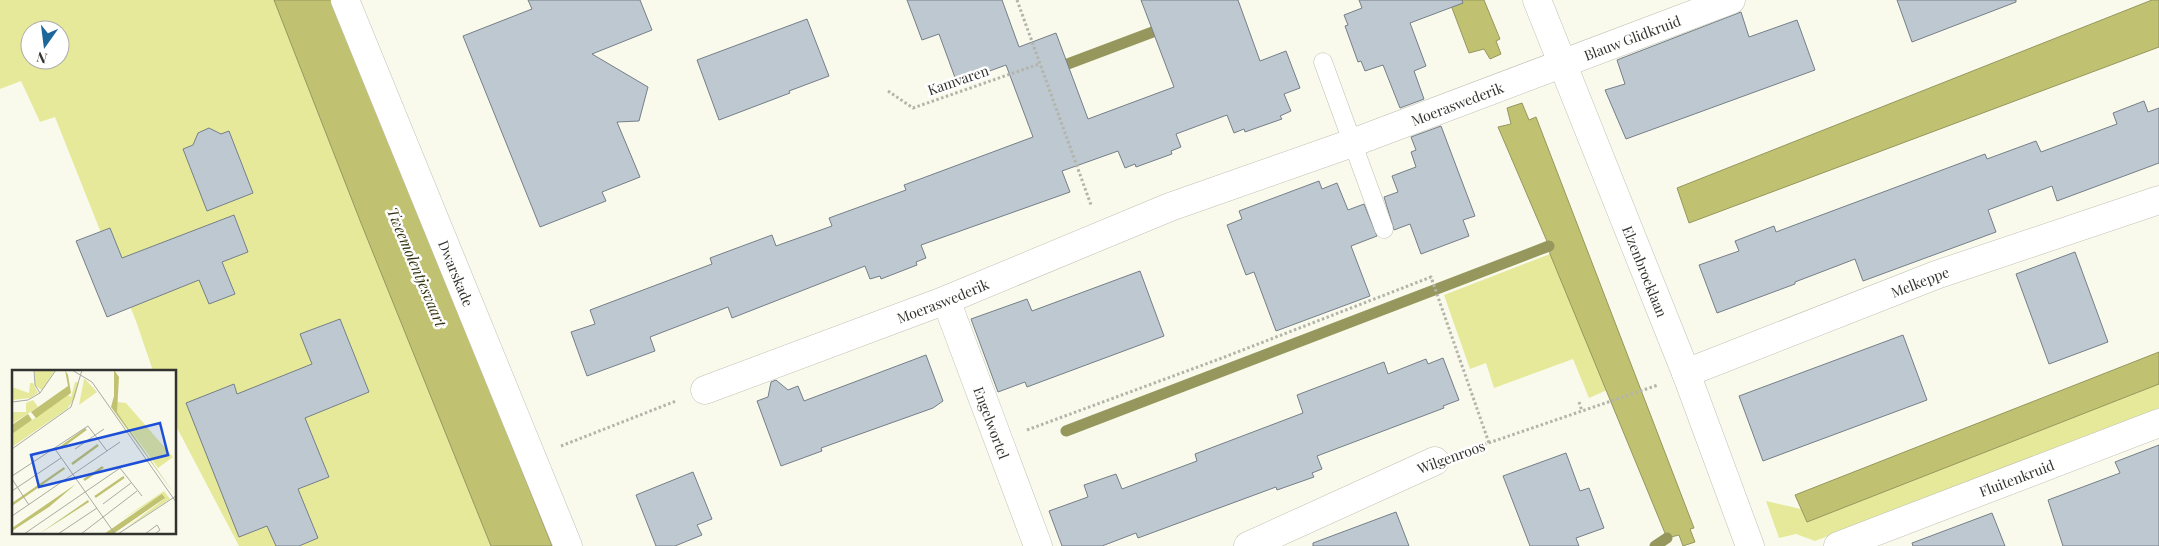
<svg xmlns="http://www.w3.org/2000/svg" width="2159" height="546" font-family="'Playfair Display',serif">
<style>
.green{fill:#e6e99a;fill-rule:evenodd}
.water{fill:#c0c271;stroke:#95975d}
.lines{fill:none;stroke-linecap:round;stroke-linejoin:round}
.stream{stroke:#95975d;stroke-width:11}
.building{fill:#bdc8d1;stroke:#757f88}
.lane-casing{stroke:#bfc0b3;stroke-width:19}
.street-casing{stroke:#bfc0b3;stroke-width:29}
.path{stroke:#b3b4aa;stroke-width:3;stroke-dasharray:2.5 2.5;stroke-linecap:butt}
.lane{stroke:#fff;stroke-width:18}
.street{stroke:#fff;stroke-width:28}
.labels{text-anchor:middle;dominant-baseline:central;stroke-width:5;stroke-linejoin:round;paint-order:stroke}
.street-label{font-size:14px;fill:#32332e;stroke:#fff}
.water-label{font-size:15px;font-style:italic;fill:#333310;stroke:#fff}
.inset-river{fill:none;stroke:#c0c271;stroke-width:2.5}
.inset-road{fill:none;stroke:#a9aaa0;stroke-width:1}
.view{fill:#1d4ed8;fill-opacity:0.15;stroke:#1d4ed8;stroke-width:2.5}
.inset-edge{fill:none;stroke:#32332e;stroke-width:2.5}
</style>
<rect width="100%" height="100%" fill="#f9faec"/>
<path class="green" d="M0,0H274L361,223L491,546H239L175,424V371H153L136,321L55,117L40,122L21,81L0,89ZM30,30H60V60H30Z
M1550,254L1607,390L1589,398L1573,359L1494,388L1486,363L1470,369L1444,295Z
M2159,384V408L1815,541L1796,534L1779,538L1766,501L1801,509L1807,522Z"/>
<path class="water" d="M274,0H335L552,546H491L361,223Z
M1449,0H1484L1500,39L1496,41L1501,54L1490,59L1484,49L1469,53Z
M2152,0H2159V47L1689,223L1677,188Z
M1522,103L1529,120L1536,117L1694,528L1690,529L1695,542L1683,546L1679,535L1667,538L1550,254L1549,246L1498,127L1511,124L1507,108Z
M2159,352V384L1807,522L1795,495Z"/>
<g class="lines">
<path class="stream" d="M1065,65L1166,27
M1066,431L1549,246
M1655,546L1667,538"/>
</g>
<path class="building" d="M528,0H640L652,30L592,54L648,87L639,121L617,122L640,177L602,192L606,201L540,227L463,36L532,9Z
M907,0H1002L1019,47L1056,33L1088,119L1174,87L1141,0H1238L1260,61L1286,51L1300,88L1284,94L1291,111L1280,116L1282,119L1245,132L1244,129L1234,133L1227,115L1176,134L1181,147L1171,151L1172,154L1136,167L1135,164L1125,168L1118,151L1062,171L1070,192L921,245L926,258L916,262L917,265L881,279L880,276L870,279L865,266L732,318L728,307L650,337L655,351L587,376L571,332L595,324L590,310L712,264L710,258L772,235L776,246L832,226L829,218L906,190L904,185L1033,137L1006,65L957,83L939,34L922,40Z
M1359,0H1462L1463,3L1410,23L1426,66L1414,71L1424,99L1400,108L1383,65L1365,71L1361,61L1358,62L1345,26L1348,25L1344,15L1362,8Z
M1897,0H2016V2L1912,42Z
M1741,12L1749,37L1797,20L1815,70L1626,139L1605,90L1625,84L1617,60Z
M807,19L829,76L789,91L790,93L719,120L697,60Z
M2144,101L2148,112L2159,108V163L2057,201L2052,186L1988,210L1996,232L1863,281L1855,259L1795,282V284L1717,313L1699,265L1739,251L1735,241L1774,226L1776,232L1985,154L1987,159L2036,141L2041,152L2117,124L2113,113Z
M1441,126L1475,216L1463,220L1469,236L1421,254L1410,224L1394,230L1384,197L1398,192L1392,176L1416,167L1411,152L1416,150L1411,137Z
M209,128L221,134L229,131L253,193L207,211L183,149L193,145L198,133Z
M1319,181L1322,189L1337,183L1348,210L1364,204L1377,236L1351,246L1370,296L1276,331L1254,272L1246,275L1227,225L1242,219L1239,211Z
M234,215L248,252L222,262L235,294L209,304L199,280L107,317L76,241L110,228L122,258Z
M2075,252L2108,342L2049,364L2016,274Z
M1140,271L1164,336L1035,384L1027,387L1025,382L998,392L971,319L1027,299L1032,311Z
M340,319L369,392L305,418L329,477L298,489L318,538L299,546H276L267,526L239,537L186,403L234,384L237,394L312,364L300,334Z
M1903,335L1927,400L1763,461L1739,396Z
M926,355L943,401L933,408L821,448L822,451L781,466L757,401L768,397L771,382L776,380L788,390L798,386L804,401Z
M1443,358L1459,400L1443,406L1444,408L1317,456L1322,469L1312,473L1314,477L1277,490L1276,487L1138,538L1136,533L1102,546H1062L1049,511L1088,497L1084,485L1116,474L1122,489L1197,461L1195,454L1303,413L1297,395L1384,362L1388,374L1426,359L1428,364Z
M2159,445V546H2063L2048,500L2120,473L2115,462Z
M1566,453L1580,491L1589,488L1604,528L1576,538L1579,546H1530L1503,476Z
M693,472L712,519L697,525L702,535L675,546H656L636,495Z
M1396,512L1409,546H1313V543Z
M1992,513L2005,546H1913L1912,543Z"/>
<g class="lines">
<defs>
<path id="lane" d="M1323,62L1384,229"/>
<g id="street">
<path id="s1" d="M345,0L568,546"/>
<path id="s2" d="M1537,0L1686,373L1750,546"/>
<path id="s3" d="M946,300L1038,546"/>
<path id="s4" d="M1686,373L1936,275L2159,200"/>
<path id="s5" d="M705,390L946,300L1170,207L1352,143L1731,0"/>
<path d="M1248,546L1435,461"/>
<path id="s6" d="M1838,546L2159,423"/>
</g>
</defs>
<use href="#lane" class="lane-casing"/>
<use href="#street" class="street-casing"/>
<path class="path" d="M1017,0L1091,205
M888,91L913,108L1039,64
M1579,402L1582,411
M1027,430L1222,358L1431,277L1489,443
M561,446L676,401
M1465,451L1658,385"/>
<use href="#lane" class="lane"/>
<use href="#street" class="street"/>
</g>
<g class="labels">
<g class="street-label">
<text stroke="none"><textPath href="#s5" startOffset="992">Blauw Glidkruid</textPath></text>
<text transform="translate(958 80) rotate(-19)">Kamvaren</text>
<text stroke="none"><textPath href="#s5" startOffset="805">Moeraswederik</textPath></text>
<text stroke="none"><textPath href="#s2" startOffset="292">Elzenbroeklaan</textPath></text>
<text stroke="none"><textPath href="#s1" startOffset="295">Dwarskade</textPath></text>
<text stroke="none"><textPath href="#s4" startOffset="251">Melkeppe</textPath></text>
<text stroke="none"><textPath href="#s5" startOffset="254">Moeraswederik</textPath></text>
<text stroke="none"><textPath href="#s3" startOffset="131">Engelwortel</textPath></text>
<text transform="translate(1451 457) rotate(-20)">Wilgenroos</text>
<text stroke="none"><textPath href="#s6" startOffset="191">Fluitenkruid</textPath></text>
</g>
<g class="water-label">
<text transform="translate(417 267) rotate(67)">Tweemolentjesvaart</text>
</g>
</g>
<g transform="translate(12 370)">
<rect width="164" height="164" fill="#f9faec"/>
<path d="M23,0H43L30,20L23,16ZM73,9L85,22L67,35L72,9ZM63,12H67L63,28L55,39L0,77V64L56,25L59,27ZM18,13H21L26,23L18,28L0,30V17L17,23ZM21,30L26,37L0,54V42H14V33ZM105,32L114,33L161,87L146,98L105,42ZM152,121L158,129L114,158L152,129L150,125L109,150Z" fill="#e6e99a"/>
<path d="M53,0L56,5L59,23L24,48L19,42L56,16ZM102,0L107,7L105,42L163,125L99,37L102,26ZM16,44L20,50L0,64V55ZM52,97L53,99L0,136V133ZM64,114L37,137L0,161V158ZM150,124L153,128L101,164H92ZM76,130L77,132L27,164Z" fill="#c0c271"/>
<path class="inset-river" d="M48,78L74,59M60,94L86,75M72,110L91,97M83,127L112,107"/>
<path class="inset-road" d="M22,0L23,15L28,23M60,0L80,12L164,132M0,32L16,30L28,23L44,0M0,79L59,37L70,0M43,79L103,164M63,79L92,59M0,106L76,56L95,81M0,109L17,135M0,121L49,88M91,134L119,113M0,146L108,72M12,164L108,98L130,126M46,164L85,138M69,164L125,121M106,164L164,126M133,164L145,155L148,160L143,164"/>
<path class="view" d="M148,53L156,85L27,117L19,85Z"/>
<rect width="164" height="164" class="inset-edge"/>
</g>
<g transform="translate(45 45) rotate(194)"><circle r="24" fill="#ffffff" stroke="#adadab"/>
<path d="M0-4L9 19L0 12L-9 19Z" fill="#1c679a"/>
<text y="-8" font-size="14" font-weight="bold" text-anchor="middle" fill="#32332e">N</text>
</g>
</svg>
